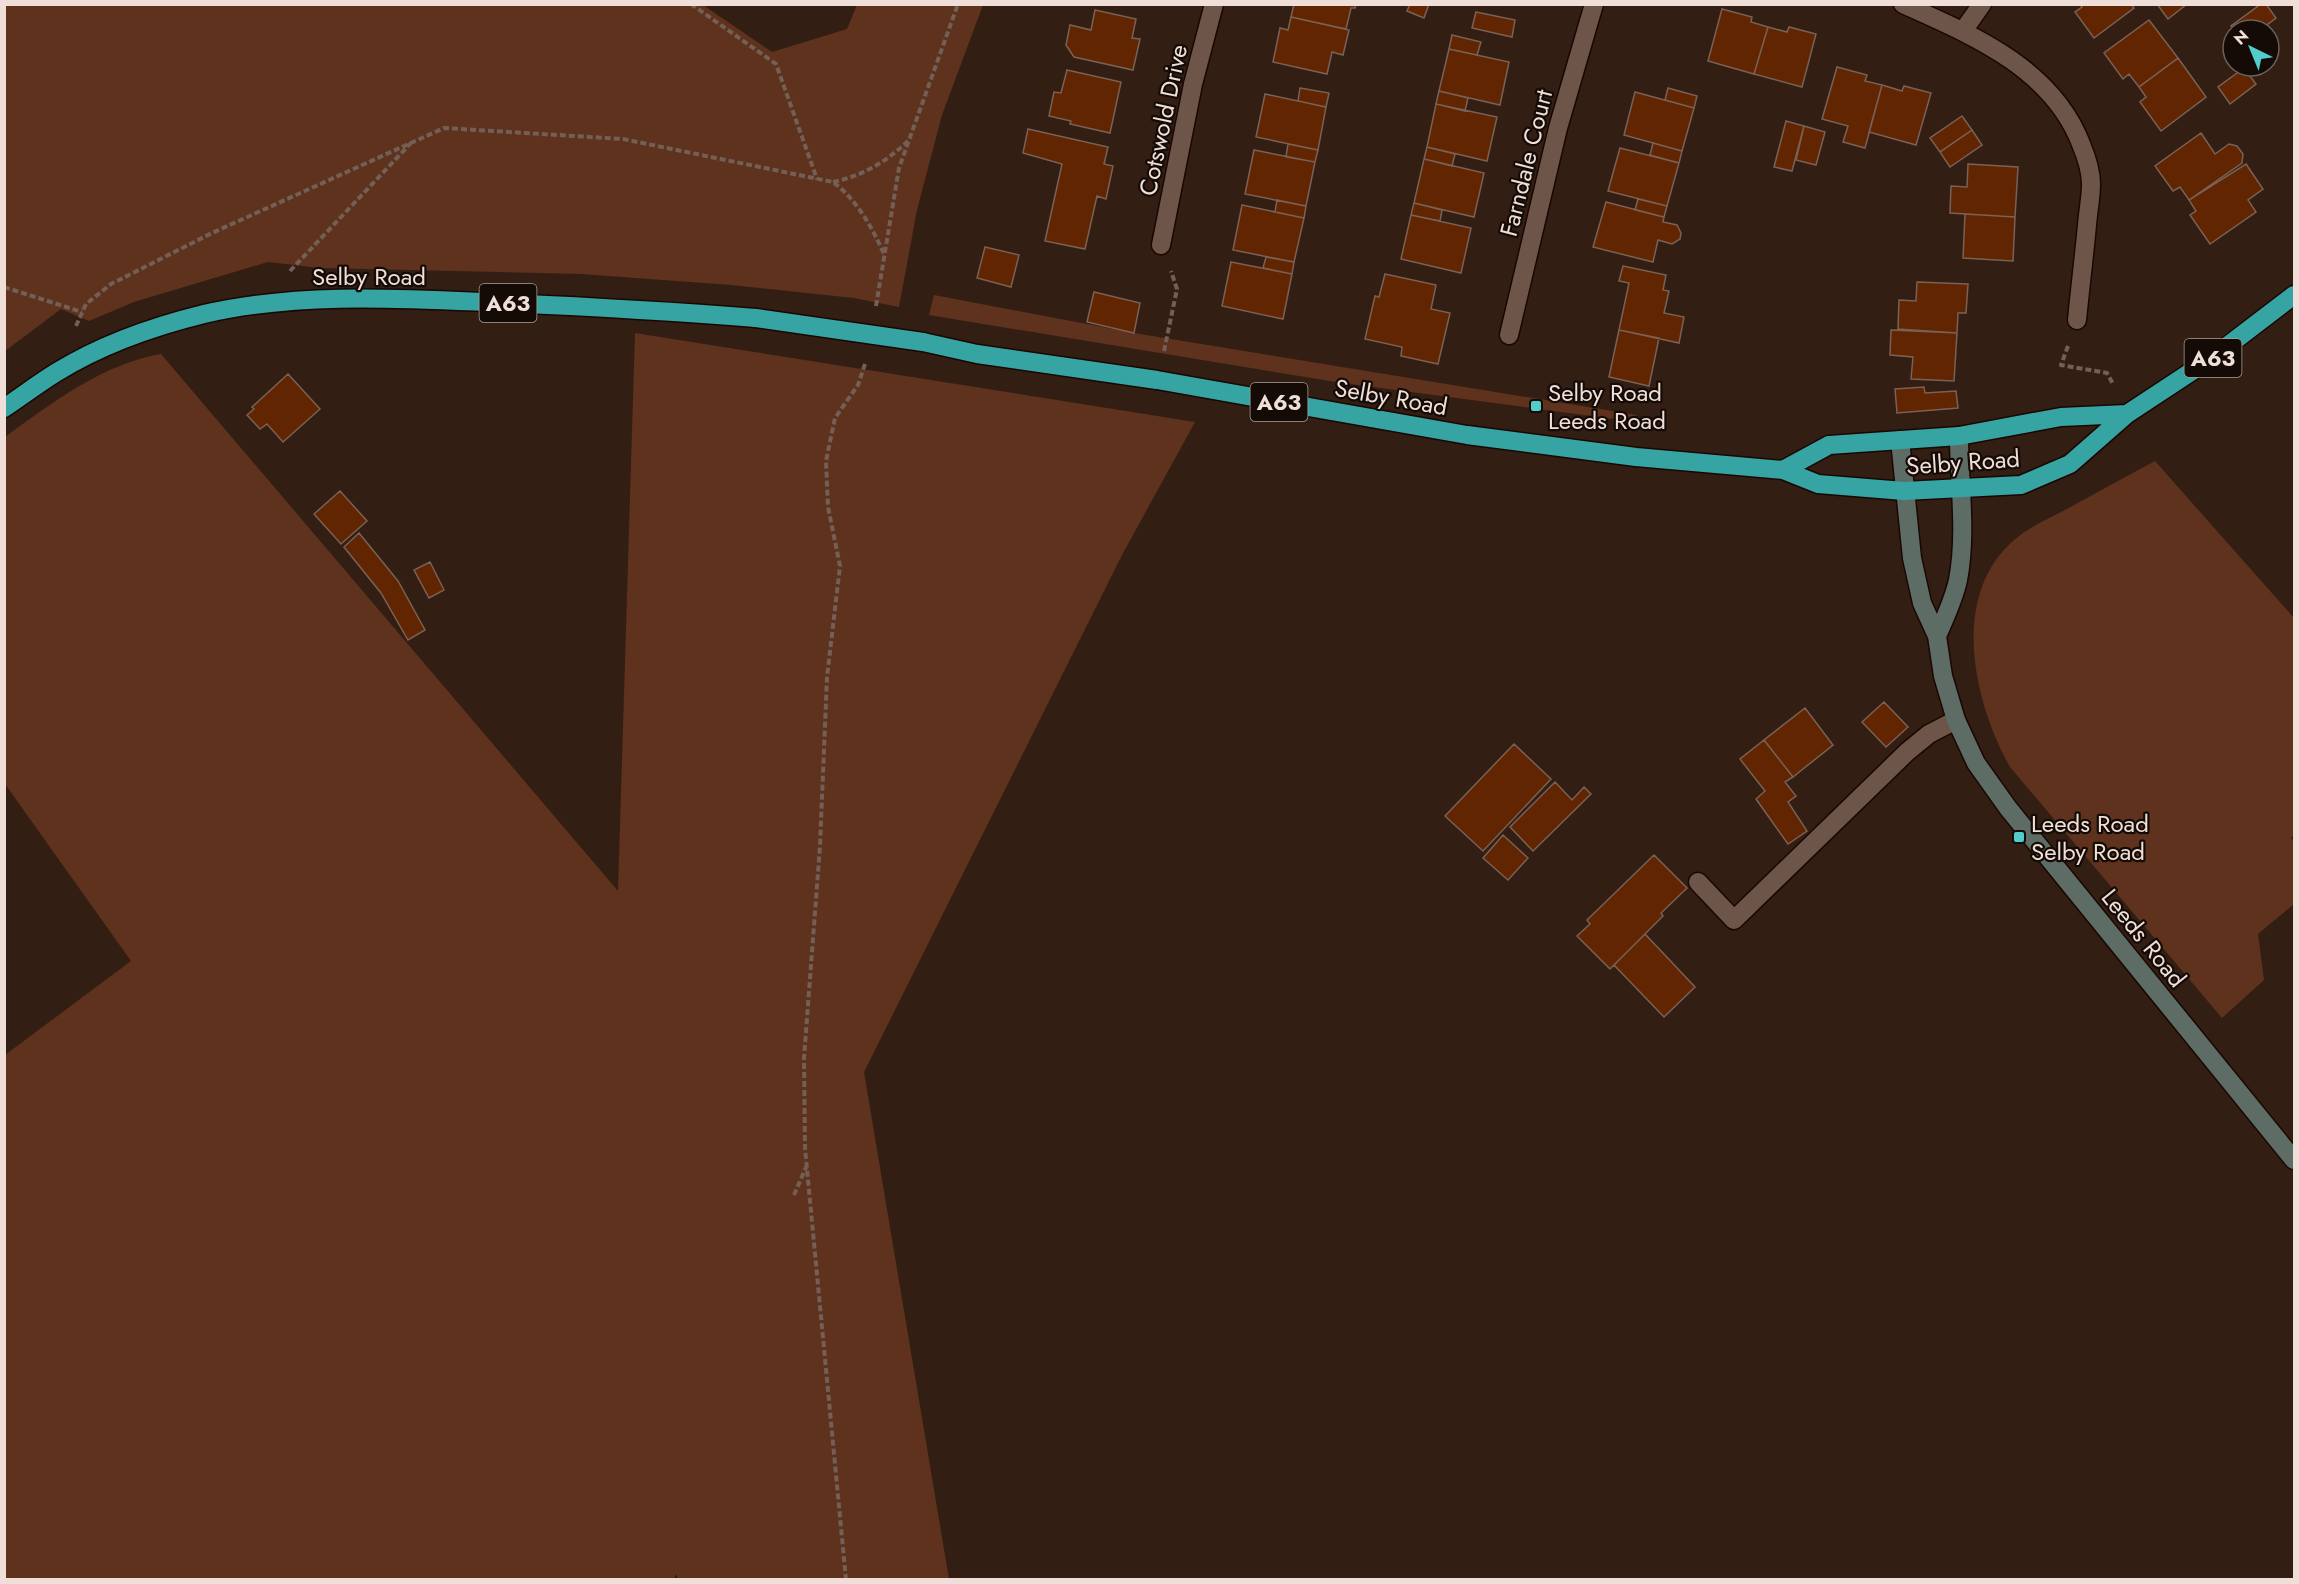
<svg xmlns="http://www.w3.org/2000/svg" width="2299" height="1584" font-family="Jost,sans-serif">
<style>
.green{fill:#5e321d}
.building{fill:#612501;stroke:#7a6155;stroke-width:1.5}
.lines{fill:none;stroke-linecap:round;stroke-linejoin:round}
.lane-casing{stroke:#1a0701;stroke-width:21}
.street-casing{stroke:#1a0701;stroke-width:21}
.secondary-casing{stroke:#1a0701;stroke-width:21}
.highway-casing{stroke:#1a0701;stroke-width:21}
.path{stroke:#735f56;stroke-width:4;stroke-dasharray:6 3;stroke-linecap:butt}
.lane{stroke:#6e554a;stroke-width:18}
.street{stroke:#6e554a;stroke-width:18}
.secondary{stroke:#5d6d65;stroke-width:18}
.highway{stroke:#36a4a3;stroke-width:18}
.highway-bridge-casing{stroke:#1a0701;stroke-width:21;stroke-linecap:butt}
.highway-bridge{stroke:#36a4a3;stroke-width:18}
.poi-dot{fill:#52cdcc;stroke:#140b07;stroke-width:2}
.labels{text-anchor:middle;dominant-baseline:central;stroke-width:4.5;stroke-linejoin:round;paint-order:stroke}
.shield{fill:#140b07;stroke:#ad9f99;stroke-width:1.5}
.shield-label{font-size:22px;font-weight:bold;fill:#efdfd8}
.street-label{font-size:24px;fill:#efdfd8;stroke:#140b07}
.poi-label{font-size:24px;fill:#efdfd8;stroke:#140b07;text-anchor:start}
</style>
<rect width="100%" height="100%" fill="#331e14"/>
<path class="green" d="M4,5H703L772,52L847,29L857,5H983L942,115L917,210L899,307L854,298L731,285L581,274L320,268L268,262L134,302L89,321L61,309L5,351Z
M934,295L1134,333L1637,415L1636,422L1336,382L929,315Z
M635,333L1195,422L1122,555L864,1072L949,1579L678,1580L676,1574L673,1580L5,1579V1055L131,961L5,784V437C52,403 102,364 161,354L618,891Z
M2155,461L2294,618V835L2291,838L2294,842V904L2258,934L2264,980L2222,1018L2010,767C1972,699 1947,587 2023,533C2036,524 2052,517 2067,509C2096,493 2125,477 2155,461Z"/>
<path class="building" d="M1294,4H1356L1355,8H1351L1346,29L1291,17Z
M1410,4H1429L1424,18L1407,11Z
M2080,4H2131L2134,8L2094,38L2075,12L2082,7Z
M2157,4H2187L2168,19Z
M2261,4H2266L2276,18L2260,30H2234L2231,26Z
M1722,9L1752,17L1751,22L1768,27L1754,74L1708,61Z
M1095,10L1136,19L1132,38L1140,39L1133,70L1074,57L1066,45L1070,25L1091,30Z
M1476,12L1515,20L1512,37L1472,28Z
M1291,17L1349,30L1343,55L1332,52L1327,74L1273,62L1280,28L1288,30Z
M2149,20L2178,58L2139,87L2129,74L2123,79L2104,53Z
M1768,27L1787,32L1789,27L1816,34L1802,87L1754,74Z
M1452,35L1481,42L1477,55L1449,49Z
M1449,49L1509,62L1500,105L1439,91Z
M2178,58L2206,97L2161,131L2140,102L2146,97L2139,87Z
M1837,67L1867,75L1865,81L1882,85L1865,148L1843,142L1848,126L1822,119Z
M2244,68L2256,84L2230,104L2218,87Z
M1067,70L1121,82L1110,133L1070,124L1071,121L1049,116L1054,92L1061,93Z
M1882,85L1902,91L1904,86L1931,93L1916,145L1869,132Z
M1300,88L1329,93L1326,107L1298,101Z
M1668,88L1697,96L1694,108L1665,100Z
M1439,91L1468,98L1465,111L1436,104Z
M1635,92L1694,108L1682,151L1624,135Z
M1265,94L1326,107L1318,150L1256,137Z
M1436,104L1497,117L1487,161L1427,147Z
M1962,116L1972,130L1940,152L1930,138Z
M1786,121L1804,126L1792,171L1774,167Z
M1804,126L1825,132L1816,165L1796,160Z
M1028,129L1108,147L1104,164L1113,166L1106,199L1097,196L1085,249L1045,241L1062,164L1023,153Z
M1972,130L1982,145L1950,167L1940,152Z
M2201,133L2215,154L2229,144L2237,146L2243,154L2242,163L2189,200L2180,187L2173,191L2155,166Z
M1653,143L1682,151L1679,163L1650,155Z
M1288,144L1318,150L1315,162L1286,157Z
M1427,147L1455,154L1452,166L1424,159Z
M1620,148L1679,163L1667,206L1608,191Z
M1254,150L1315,162L1306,206L1245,194Z
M1424,159L1484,173L1474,217L1414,203Z
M1968,164L2018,167L2015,217L1950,213L1951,186L1967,187Z
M2246,164L2263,189L2248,200L2256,212L2210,244L2190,215L2196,211L2189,200Z
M1638,199L1667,206L1664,217L1635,210Z
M1277,200L1306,206L1304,218L1275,212Z
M1606,202L1664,217L1663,222L1677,225L1681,233L1680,239L1672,244L1658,240L1653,262L1593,247Z
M1414,203L1442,210L1440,221L1411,215Z
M1242,205L1304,218L1294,262L1233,250Z
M1965,214L2015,217L2013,261L1963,258Z
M1411,215L1471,228L1461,273L1401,259Z
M985,247L1019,255L1011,287L977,278Z
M1266,257L1294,262L1292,274L1263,268Z
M1231,262L1292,274L1283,319L1222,306Z
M1623,266L1666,275L1663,290L1669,291L1664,313L1684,317L1679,343L1619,330L1629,283L1619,281Z
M1385,274L1436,285L1431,309L1450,313L1438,364L1401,356L1402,347L1365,339L1375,296L1379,297Z
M1917,282L1968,284L1966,313H1958L1957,333L1898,329L1899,300L1916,301Z
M1094,292L1140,303L1134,333L1087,322Z
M1619,330L1659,338L1649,386L1609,377Z
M1891,330L1957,333L1954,381L1911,379L1913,357L1890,355Z
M288,374L320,409L283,442L267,424L260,429L247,415L254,409L252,407Z
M1924,387L1925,393L1956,391L1958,408L1897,413L1895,389Z
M340,491L367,521L341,544L314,514Z
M359,533L398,581L425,630L408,640L381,593L344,547Z
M430,562L444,590L429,598L414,570Z
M1884,702L1908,727L1886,747L1862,722Z
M1805,708L1833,745L1793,777L1764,740Z
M1764,740L1793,777L1785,782L1796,796L1788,802L1807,831L1788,844L1756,799L1765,791L1740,759Z
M1514,744L1551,779L1483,851L1445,816Z
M1555,782L1572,800L1584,787L1591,794L1533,851L1510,827Z
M1503,835L1528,858L1508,880L1483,858Z
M1654,855L1687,888L1661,913L1663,916L1610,969L1577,936L1590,924L1587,920Z
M1645,934L1695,987L1664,1017L1614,965Z"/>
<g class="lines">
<defs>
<path id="lane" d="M1698,882L1734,920L1907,752L1929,734L1956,720"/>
<path id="street" d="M1903,4C1972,35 2052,68 2081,144C2086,156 2091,171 2091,184C2091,197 2088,212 2087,225C2084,257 2080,289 2077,320
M1963,31L1982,4
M1161,245L1193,84L1214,4
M1509,335L1558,128L1594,4"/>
<path id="secondary" d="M1900,440L1912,558L1922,603L1937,636L1943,676L1956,720L1976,763L2008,808L2294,1160
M1937,636C1945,618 1954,599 1958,580C1967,533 1959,483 1959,436"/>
<path id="highway" d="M923,342L977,354L1157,380L1467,435L1636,457L1783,470L1818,484L1904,491L2021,485L2070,464L2127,414L2209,360L2294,295
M4,408C22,396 39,383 57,372C101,345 155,326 204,314C295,293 392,298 485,302C575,306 666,311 756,318
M1783,470L1829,445L1959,436L2061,417L2127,414"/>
</defs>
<use href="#lane" class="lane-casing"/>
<use href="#street" class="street-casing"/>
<use href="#secondary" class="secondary-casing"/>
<use href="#highway" class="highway-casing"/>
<path class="path" d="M691,4L776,64L817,179
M833,182C862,176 886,162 908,141
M290,271L411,143
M4,287L82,312
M876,306L899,168L958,4
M76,326L86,304L111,284L212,233L444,128L623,139L833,182C857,200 872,227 884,254
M2068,346L2061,365L2107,373L2113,384
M1164,351L1177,289L1171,271
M794,1195L807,1165
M846,1580L805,1148L804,1058L820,846L827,677L840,566L828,507L826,461L835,418L858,385L865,364"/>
<use href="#lane" class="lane"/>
<use href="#street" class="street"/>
<use href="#secondary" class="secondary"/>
<use href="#highway" class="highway"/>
<defs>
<path id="highway-bridge" d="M756,318L923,342"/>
</defs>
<use href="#highway-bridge" class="highway-bridge-casing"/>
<use href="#highway-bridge" class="highway-bridge"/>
</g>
<g class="poi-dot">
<rect x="1530" y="400" width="12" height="12" rx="3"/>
<rect x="2013" y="831" width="12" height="12" rx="3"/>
</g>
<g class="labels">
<g class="shield">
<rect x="479.5" y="284" width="57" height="38" rx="4.5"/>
<rect x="2184.5" y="339" width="57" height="38" rx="4.5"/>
<rect x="1250.5" y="383" width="57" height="38" rx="4.5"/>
</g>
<g class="shield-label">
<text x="508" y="303">A63</text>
<text x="2213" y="358">A63</text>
<text x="1279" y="402">A63</text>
</g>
<g class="street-label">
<text transform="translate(1163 120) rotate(-78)">Cotswold Drive</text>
<text transform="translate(1526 163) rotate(-76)">Farndale Court</text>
<text x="369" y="276">Selby Road</text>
<text transform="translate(1391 397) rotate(10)">Selby Road</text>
<text transform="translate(1963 462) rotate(-4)">Selby Road</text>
<text transform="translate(2144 938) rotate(51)">Leeds Road</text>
</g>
<g class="poi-label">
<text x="1548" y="392">Selby Road<tspan x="1548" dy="28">Leeds Road</tspan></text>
<text x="2031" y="823">Leeds Road<tspan x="2031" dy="28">Selby Road</tspan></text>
</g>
</g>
<rect width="2299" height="1584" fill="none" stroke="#efdfd8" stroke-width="12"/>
<g transform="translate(2251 48) rotate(317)"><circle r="28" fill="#140b07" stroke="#6c605b" stroke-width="1.5"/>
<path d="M0-4.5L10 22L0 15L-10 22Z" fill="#52cdcc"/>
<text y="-9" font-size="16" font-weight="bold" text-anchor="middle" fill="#efdfd8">N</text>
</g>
</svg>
